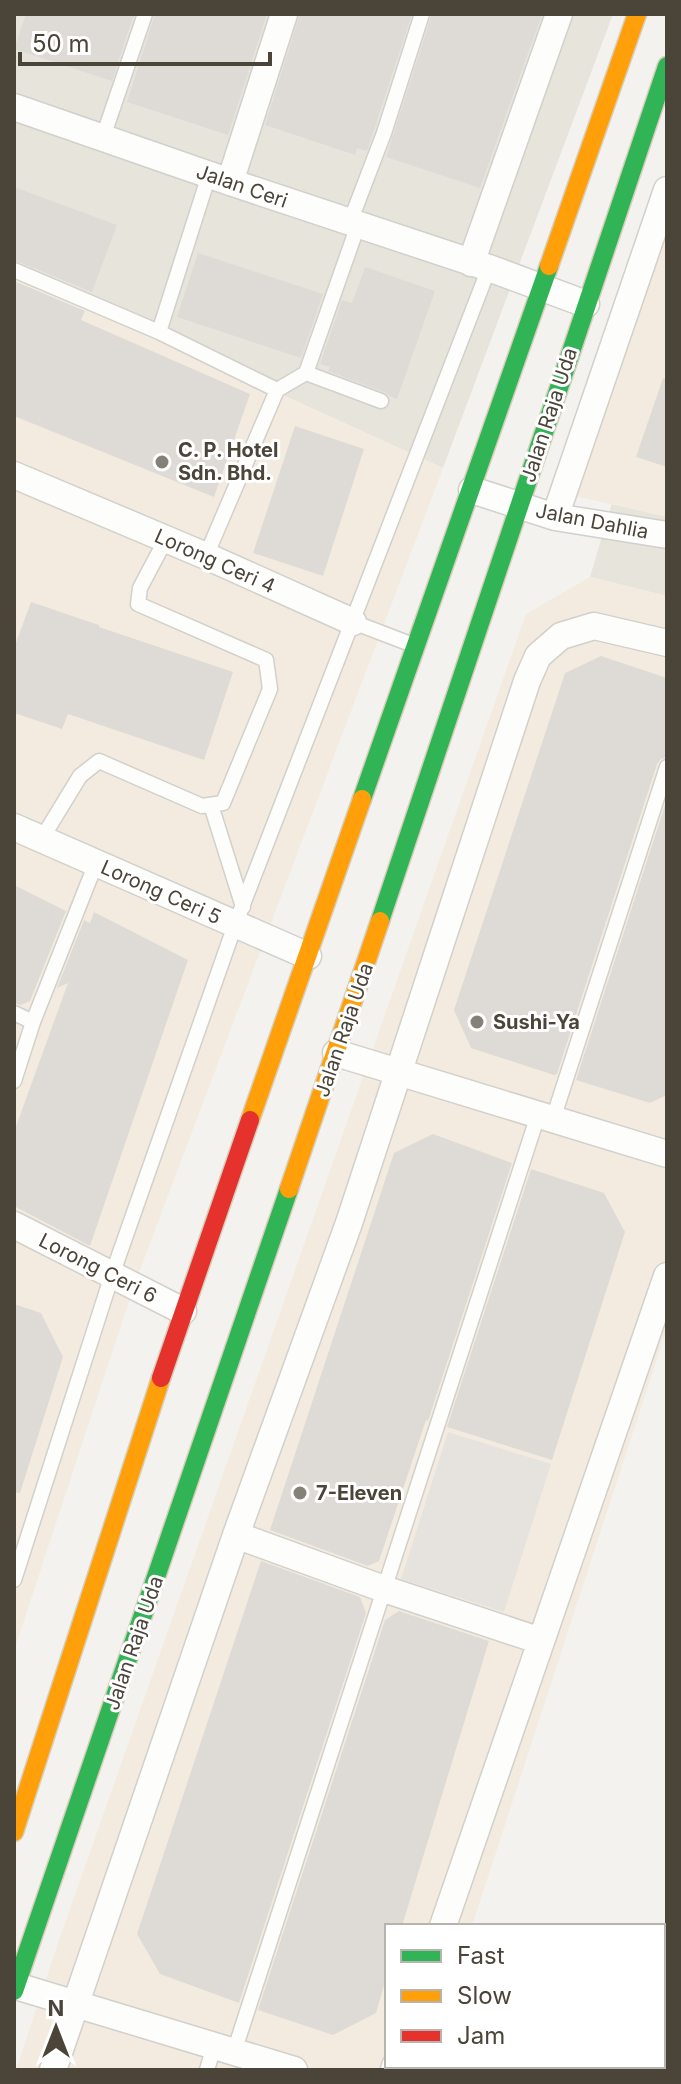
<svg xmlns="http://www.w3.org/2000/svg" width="681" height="2084" font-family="Inter,sans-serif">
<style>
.residential{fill:#e7e4dc}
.commercial{fill:#f3ebdf}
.parking{fill:#e6e3df}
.building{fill:#dedbd6}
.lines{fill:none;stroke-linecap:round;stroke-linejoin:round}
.lane-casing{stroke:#d2d0cb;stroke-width:17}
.street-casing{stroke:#d2d0cb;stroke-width:29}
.fast-casing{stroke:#d6cebb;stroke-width:21}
.slow-casing{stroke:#d6cebb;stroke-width:21}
.jam-casing{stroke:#d6cebb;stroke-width:21}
.lane{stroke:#fdfdfc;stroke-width:14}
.street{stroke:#fdfdfc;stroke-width:26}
.fast{stroke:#30b455;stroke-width:18}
.slow{stroke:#ff9f0a;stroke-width:18}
.jam{stroke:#e5322d;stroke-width:18}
.poi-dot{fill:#868178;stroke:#fff;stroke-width:3}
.labels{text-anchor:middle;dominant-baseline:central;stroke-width:6;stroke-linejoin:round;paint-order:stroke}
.street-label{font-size:20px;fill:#4b4439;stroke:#fff}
.poi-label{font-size:20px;font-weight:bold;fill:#4b4439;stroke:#fff;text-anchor:start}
</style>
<rect width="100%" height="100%" fill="#f4f2ee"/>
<path class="residential" d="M14,14H613L443,468L14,273Z
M667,316V596L590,577Z"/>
<path class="commercial" d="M667,182V517L566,494Z
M14,273L443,468L135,1283L14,1651Z
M590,577L667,596V1328L472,1926H387V2066H426L424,2070H16L59,1940L526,614Z"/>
<path class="parking" d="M448,1432L551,1464L504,1612L401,1579Z"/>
<path class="building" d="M26,14H134L112,81L14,49Z
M155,14H267L228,135L127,102Z
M300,14H412L367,151L357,148L355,155L265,125Z
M432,14H542L480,188L386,157Z
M14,187L117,225L92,292L14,260Z
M198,253L323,294L301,358L177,317Z
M365,267L435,291L397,399L390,396L384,392L328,371L330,367L320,364L342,300L352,303Z
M14,281L85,311L81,320L250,394L214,497L14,416Z
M663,378L667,379V467L636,457Z
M295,426L364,449L323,576L253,553Z
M31,602L99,625V627L233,672L204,760L68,714L62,729L14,713V648Z
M601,656L667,678V757L661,759L657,764L557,1074L554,1075L471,1048L454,1010L565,673Z
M667,799V1095L650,1103L576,1080Z
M14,885L66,911L30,1001L21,1005L14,1003Z
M94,912L188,960L90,1246L14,1206V1132L68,983L57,988L84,920L90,923Z
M433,1134L512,1163L428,1421L426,1420L379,1561L368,1566L270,1530L394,1153Z
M531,1169L604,1193L625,1232L552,1460L447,1427Z
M14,1304L41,1313L63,1357L20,1493L14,1492Z
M261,1561L360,1597L366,1613L239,2003L160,1974L137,1934Z
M399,1611L489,1641L402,1926H387V1975L376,2013L333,2035L258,2010L385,1620Z"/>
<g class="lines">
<defs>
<path id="lane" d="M103,137L145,14
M350,222L384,133L422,14
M14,270L159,332L277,390L306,373L381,401
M159,332L209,175
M306,373L358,225
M206,556L277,390
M353,622L413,645
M211,805L243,907
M41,840L80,776L99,761L202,806L223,803L270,689L266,660L138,604L140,588L166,539
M14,1013L33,1022
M14,1081L33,1022L96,863
M553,1119L667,767
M14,1580L112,1275L235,925L489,268
M234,2052L538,1115
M207,2070L214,2046"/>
<path id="street" d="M14,107L230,182L489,268L586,304
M230,182L284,14
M471,263L559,14
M14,475L206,556L353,622
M472,490L555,517L667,535
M555,517L667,190
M14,827L308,956
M336,1053L667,1154
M14,1225L183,1311
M236,1535L384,1589L541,1641
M443,1926L667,1276
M16,1986L294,2070
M53,2070L236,1535L349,1223L527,681L538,656L561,636L594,626L667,643
M394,2070L395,2066"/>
<path id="fast" d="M362,799L549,266
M380,921L667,66
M14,1991L289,1189"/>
<path id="slow" d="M549,266L637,14
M250,1120L362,799
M289,1189L380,921
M14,1832L161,1378"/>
<path id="jam" d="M161,1378L250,1120"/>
</defs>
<use href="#lane" class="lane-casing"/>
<use href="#street" class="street-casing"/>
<use href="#fast" class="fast-casing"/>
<use href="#slow" class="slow-casing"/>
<use href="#jam" class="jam-casing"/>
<use href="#lane" class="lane"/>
<use href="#street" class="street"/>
<use href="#fast" class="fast"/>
<use href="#slow" class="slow"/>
<use href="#jam" class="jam"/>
</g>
<g class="poi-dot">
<circle cx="162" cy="462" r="8"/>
<circle cx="477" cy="1022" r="8"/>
<circle cx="300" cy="1493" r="8"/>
</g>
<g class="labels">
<g class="street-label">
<text transform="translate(242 186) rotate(19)">Jalan Ceri</text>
<text transform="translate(549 415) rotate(-72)">Jalan Raja Uda</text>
<text transform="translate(592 521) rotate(11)">Jalan Dahlia</text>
<text transform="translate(215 561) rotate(24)">Lorong Ceri 4</text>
<text transform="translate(161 892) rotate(24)">Lorong Ceri 5</text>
<text transform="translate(344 1030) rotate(-71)">Jalan Raja Uda</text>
<text transform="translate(98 1268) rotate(27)">Lorong Ceri 6</text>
<text transform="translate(134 1643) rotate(-71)">Jalan Raja Uda</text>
</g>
<g class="poi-label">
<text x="178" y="450">C. P. Hotel<tspan x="178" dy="23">Sdn. Bhd.</tspan></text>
<text x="493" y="1022">Sushi-Ya</text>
<text x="316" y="1493">7-Eleven</text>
</g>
</g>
<rect width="681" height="2084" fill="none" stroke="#4b4439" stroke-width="32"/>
<rect x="385" y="1924" width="280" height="144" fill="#ffffff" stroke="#b7b4b0" stroke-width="2"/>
<rect x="401" y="1950" width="40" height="12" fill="#30b455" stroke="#b7b4b0" stroke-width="2"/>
<text x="457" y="1964" font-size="24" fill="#4b4439">Fast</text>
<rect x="401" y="1990" width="40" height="12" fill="#ff9f0a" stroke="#b7b4b0" stroke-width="2"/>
<text x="457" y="2004" font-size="24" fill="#4b4439">Slow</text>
<rect x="401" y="2030" width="40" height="12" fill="#e5322d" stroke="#b7b4b0" stroke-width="2"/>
<text x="457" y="2044" font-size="24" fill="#4b4439">Jam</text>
<g transform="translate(56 2028)" stroke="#ffffff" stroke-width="6" paint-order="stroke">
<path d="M0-6L14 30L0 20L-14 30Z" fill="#4b4439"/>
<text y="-12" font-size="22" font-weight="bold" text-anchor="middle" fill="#4b4439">N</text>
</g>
<path d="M20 52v12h250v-12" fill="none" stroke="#4b4439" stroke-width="4"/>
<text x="32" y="52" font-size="24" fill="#4b4439" stroke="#ffffff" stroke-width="6" paint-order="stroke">50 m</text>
</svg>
